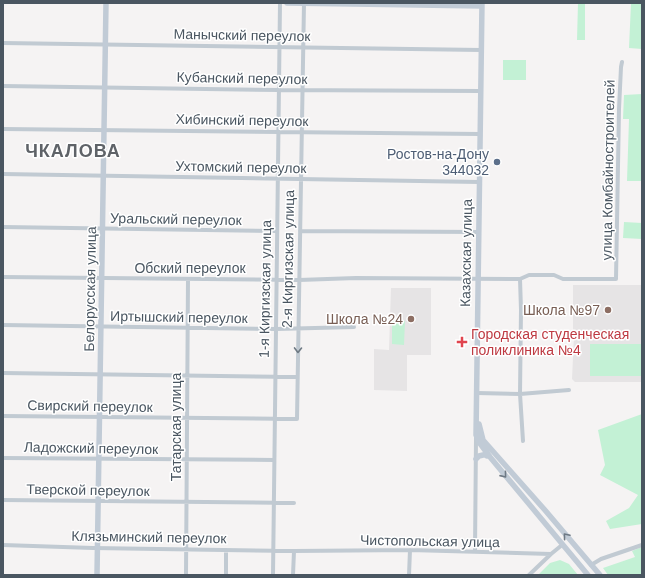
<svg xmlns="http://www.w3.org/2000/svg" width="645" height="578" font-family="Helvetica,sans-serif">
<style>
.education{fill:#e6e4e5}
.green{fill:#c3f1d5}
.lines{fill:none;stroke-linecap:round;stroke-linejoin:round}
.minor{stroke:#c1cad2;stroke-width:4}
.secondary{stroke:#c1cbd6;stroke-width:5.5}
.oneway{stroke:#6e7983}
.oneway2{stroke:#6e7984}
.service-dot{fill:#5c6f8a;stroke:#fff;stroke-width:1.5}
.education-dot{fill:#8d6e63;stroke:#fff;stroke-width:1.5}
.health-dot{fill:#e0444e;stroke:#fff;stroke-width:1.5}
.labels{text-anchor:middle;dominant-baseline:central;stroke-width:3;stroke-linejoin:round;paint-order:stroke}
.street-label{font-size:14px;fill:#4a5661;stroke:#fff}
.service-label{font-size:14px;fill:#4e5e75;stroke:#fff;text-anchor:end}
.education-label{font-size:14px;fill:#785e54;stroke:#fff;text-anchor:end}
.health-label{font-size:14px;fill:#be3a42;stroke:#fff;text-anchor:start}
.district-label{font-size:18px;font-weight:bold;letter-spacing:1px;fill:#5f6368;stroke:#fff}
</style>
<rect width="100%" height="100%" fill="#f5f3f3"/>
<path class="education" d="M573,285H642V382H575L572,379L574,336L573,335Z
M391,288H431V355H407V391L374,390V349L389,350Z"/>
<path class="green" d="M578,3H585V40H577Z
M631,3H642V49L629,48Z
M503,60H526V80H503Z
M642,94V181H627L629,119H623L624,95Z
M624,222L642,223V239L623,238Z
M392,321H405L404,345L392,344Z
M590,344H642V376H590Z
M642,414V524L610,529L606,521L629,508L638,495L600,475L605,465L598,430Z
M642,547V575H608L603,568L635,557L632,551Z
M560,560L569,564L578,575H538L550,563Z"/>
<g class="lines">
<path class="minor" d="M3,43L481,50
M3,86L279,90L480,91
M3,129L480,134
M3,174L479,182
M3,227L277,231
M300,231L479,232
M3,277L299,280L356,278L520,279L529,275H554L563,279H616L619,109L621,67L622,62
M520,279L521,310L520,394L523,441
M3,325L276,329L354,327
M3,373L297,377
M477,393L520,394L569,390
M3,416L297,419L304,3
M3,458L274,460
M3,500L294,503
M3,545L93,548L294,551L410,550L551,554L562,545
M475,551L476,438
M591,565L601,559L642,545
M186,575L188,279
M226,575V550
M273,575L280,3
M293,575L294,551
M409,575L410,550
M529,575L551,554"/>
<path class="secondary" d="M287,3L482,6
M482,3L476,435L479,442L490,457L588,575
M479,424L483,440L544,509L600,575
M476,459L479,456L487,454V456
M97,575L106,3"/>
</g>
<defs><path id="oneway-chevron" d="M-2-3.5L2.5 0L-2 3.5" fill="none" stroke-width="1.6" stroke-linecap="round" stroke-linejoin="round"/></defs>
<use class="oneway" href="#oneway-chevron" transform="translate(298 350) rotate(91)"/>
<g class="oneway2">
<use href="#oneway-chevron" transform="translate(504 475) rotate(51)"/>
<use href="#oneway-chevron" transform="translate(566 536) rotate(-130)"/>
</g>
<circle class="service-dot" cx="497" cy="162" r="4"/>
<g class="education-dot">
<circle cx="608" cy="310" r="4"/>
<circle cx="411" cy="319" r="4"/>
</g>
<path class="health-dot" d="M460 336h4v4h4v4h-4v4h-4v-4h-4v-4h4z"/>
<g class="labels">
<g class="street-label">
<text transform="translate(242 35) rotate(1)">Манычский переулок</text>
<text transform="translate(242 78) rotate(1)">Кубанский переулок</text>
<text transform="translate(242 120) rotate(1)">Хибинский переулок</text>
<text transform="translate(241 167) rotate(1)">Ухтомский переулок</text>
<text transform="translate(608 170) rotate(-89)">улица Комбайностроителей</text>
<text transform="translate(176 219) rotate(1)">Уральский переулок</text>
<text transform="translate(466 253) rotate(-89)">Казахская улица</text>
<text transform="translate(288 259) rotate(-89)">2-я Киргизская улица</text>
<text x="190" y="268">Обский переулок</text>
<text transform="translate(90 289) rotate(-89)">Белорусская улица</text>
<text transform="translate(265 289) rotate(-89)">1-я Киргизская улица</text>
<text transform="translate(179 317) rotate(1)">Иртышский переулок</text>
<text transform="translate(90 406) rotate(1)">Свирский переулок</text>
<text transform="translate(176 427) rotate(-90)">Татарская улица</text>
<text transform="translate(91 448) rotate(1)">Ладожский переулок</text>
<text transform="translate(88 490) rotate(1)">Тверской переулок</text>
<text transform="translate(149 537) rotate(1)">Клязьминский переулок</text>
<text transform="translate(430 541) rotate(1)">Чистопольская улица</text>
</g>
<g class="service-label">
<text x="489" y="154">Ростов-на-Дону<tspan x="489" dy="16">344032</tspan></text>
</g>
<g class="education-label">
<text x="600" y="310">Школа №97</text>
<text x="403" y="319">Школа №24</text>
</g>
<g class="health-label">
<text x="471" y="334">Городская студенческая<tspan x="471" dy="16">поликлиника №4</tspan></text>
</g>
<g class="district-label">
<text x="73" y="151">ЧКАЛОВА</text>
</g>
</g>
<rect width="645" height="578" fill="none" stroke="#4a5661" stroke-width="8"/>
</svg>
